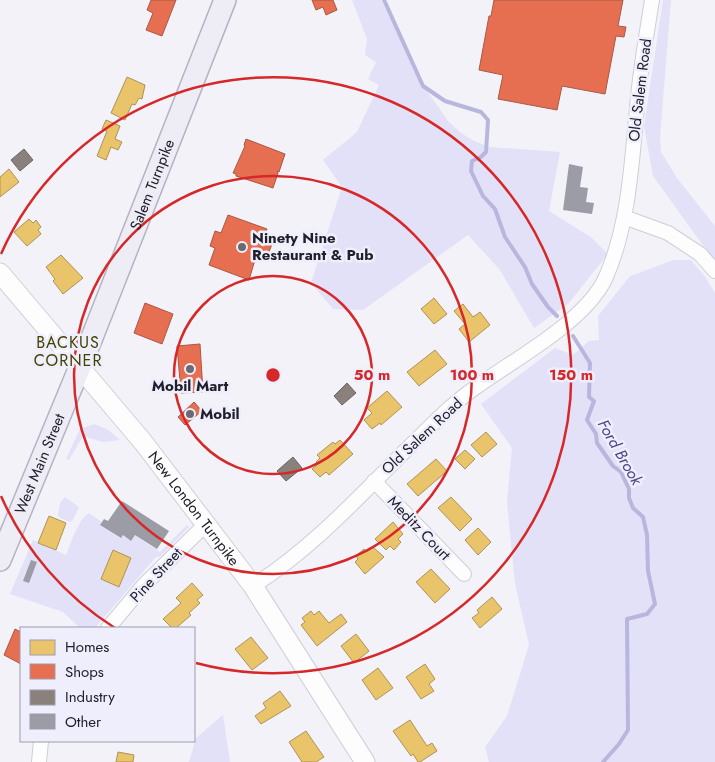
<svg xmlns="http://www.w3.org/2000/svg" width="715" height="762" font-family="Jost,sans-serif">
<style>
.green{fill:#e2e1f8}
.homes{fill:#e9c46a;stroke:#ad9357}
.shops{fill:#e76f51;stroke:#ab5746}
.industry{fill:#8a817c;stroke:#6a6464}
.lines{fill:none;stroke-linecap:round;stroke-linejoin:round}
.stream{stroke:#b9b6dd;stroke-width:4}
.building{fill:#9c9ca7}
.minor-casing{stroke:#ceced7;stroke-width:16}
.secondary-casing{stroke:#ceced7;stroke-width:21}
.primary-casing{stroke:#b5b3c3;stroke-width:24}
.minor{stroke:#fdfdfe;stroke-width:14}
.secondary{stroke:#fdfdfe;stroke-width:19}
.primary{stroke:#eeedf5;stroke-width:21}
.ring{fill:none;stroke:#d62828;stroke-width:2.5}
.poi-dot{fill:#6a6a73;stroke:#efeefc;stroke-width:2}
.labels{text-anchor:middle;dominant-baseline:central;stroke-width:5;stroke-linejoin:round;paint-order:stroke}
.street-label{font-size:15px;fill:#20202c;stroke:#efeefc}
.poi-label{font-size:15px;font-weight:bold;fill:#20202c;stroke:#efeefc;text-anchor:start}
.neighbourhood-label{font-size:16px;letter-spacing:1px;fill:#454200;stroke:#efeefc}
.water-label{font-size:16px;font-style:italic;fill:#4e4588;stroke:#efeefc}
.centre{fill:#d62828;stroke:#efeefc;stroke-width:2.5}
.ring-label{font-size:15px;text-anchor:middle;font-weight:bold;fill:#d62828;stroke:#efeefc;stroke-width:5;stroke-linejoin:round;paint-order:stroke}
</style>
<rect width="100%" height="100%" fill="#f2f2f8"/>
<path class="green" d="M352,0H381L427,91L449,122L460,132L472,140L489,147L560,152L549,211L592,238L608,254L568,304L534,328L500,270L468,235L363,310L333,309L311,283L342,187L323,160L357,132L379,85L368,79L376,62L365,55L367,39Z
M663,0H671L660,137L661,152L677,178L715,226V262L653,176L644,126Z
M674,260H691L706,278L715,293V762H489L485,747L507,716L529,645L515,583L507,502L512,448L481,404L555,348L573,355L589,341L599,340L598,316L630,276Z
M94,424L107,429L120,440L102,442L83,436L69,460L66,459L79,431L82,428Z
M65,497L79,507L73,520L70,522L60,518L58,515L60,503Z
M89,513L102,522L100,525L120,538L123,535L131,540L135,535L160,552L187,525L189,527L161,556L155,558L95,628H80L63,612L10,594L33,540L66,555C72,542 77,521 89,513Z
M223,715L230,762H189L196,738Z"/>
<path class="homes" d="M127,77L145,85L142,99L139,98L135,105L132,104L125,120L111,113Z
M106,120L120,126L115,139L122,142L118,150L111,147L106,160L97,156L107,131L102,129Z
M9,169L19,182L0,197V177Z
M29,219L33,223L36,220L41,227L38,230L41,234L27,246L14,232Z
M61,255L83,278L63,294L53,281L55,279L46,267Z
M434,298L447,314L434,324L421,309Z
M463,304L473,317L480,312L490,325L469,342L459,329L465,324L454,311Z
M435,350L447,364L419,386L407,372Z
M387,391L402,407L381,425L380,423L372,429L364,420L372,413L367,408Z
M486,432L497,444L482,457L471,445Z
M340,440L353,454L329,475L326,472L320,477L312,469L318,464L316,462L320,458L317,455L333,442L335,444Z
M465,450L475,459L465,469L455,459Z
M436,459L447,471L418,496L407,484Z
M451,497L472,519L460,531L438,508Z
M49,516L66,523L56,550L38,543Z
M393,522L403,534L398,539L401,542L394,550L390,546L386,550L375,539Z
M478,528L491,542L478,555L465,540Z
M373,547L384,557L365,574L355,562L358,559L356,556L364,549L367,552Z
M113,550L131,558L119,587L101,579Z
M431,569L450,589L435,603L416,582Z
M192,583L203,595L197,600L200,603L189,613L191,615L176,628H172L163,619L181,603L176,598Z
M492,597L502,609L480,628L472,618L479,613L477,610Z
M311,611L314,615L319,611L329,623L341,614L347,622L317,646L301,625L305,622L302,618Z
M356,634L369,651L354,663L341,646Z
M251,637L268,658L252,670L235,649Z
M425,664L435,679L429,684L434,691L421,699L406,677Z
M378,668L393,688L376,700L362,680Z
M280,691L291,706L261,724L255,716L266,708L263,703Z
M410,720L427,746L432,743L437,751L420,762H418L413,754L411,756L393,731Z
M306,731L324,757L316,762H302L289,742Z
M118,752L134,755L133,762H116Z"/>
<path class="shops" d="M151,0H176L162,36L146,30L153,13L147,10Z
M312,0H333L337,10L326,15L323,7L316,10Z
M494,0H623L618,26L626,27L624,37L616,36L605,94L562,86L557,110L498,99L503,75L479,70L489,16H491Z
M246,139L285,154L279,172L277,171L278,173L273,188L236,176V174L233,173L245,146L244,145Z
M228,215L267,229L265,235L274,239L267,257L257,253L249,280L209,265L215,248L210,246L215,231L221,233Z
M145,303L173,314L162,344L134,333Z
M200,344L203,392L181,393L177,346Z
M194,402L202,411L185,425L178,417Z
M15,629L21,632V664L4,655Z"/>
<path class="industry" d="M24,149L33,160L20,171L11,160Z
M347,383L356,393L342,405L334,396Z
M293,457L302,468L286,481L277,471Z"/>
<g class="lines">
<path class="stream" d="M384,0L423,86L445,101L481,112L488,120L486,152L481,157L472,161L471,171L483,196L495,209L505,237L525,267L532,284L548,307L557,316
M573,336L590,363L589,397L594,401L587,420L596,434L597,443L613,466L621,472L629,489V498L633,508L643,517L647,535L648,571L655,604L647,614L627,619L628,730L619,744L603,762"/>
</g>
<path class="building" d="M569,164L583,167L580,187L588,188L586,202L594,203L592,214L563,210Z
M122,501L169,531L157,549L135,535L131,541L123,535L121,538L100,525L104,519L108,521Z
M31,560L37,562L29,583L23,581Z"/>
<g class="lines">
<defs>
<path id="minor" d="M624,217L668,233L700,254L715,271
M374,481L464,574
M253,586C311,549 358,498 406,450C429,428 452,403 479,385C517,358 585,321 605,279C630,224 632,156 638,97C641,65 647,32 652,0
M108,628L144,585L207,523
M39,762L41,741"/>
<g id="secondary">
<path id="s1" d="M0,273L143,442L253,586L365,762"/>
</g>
<g id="primary">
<path id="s2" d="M0,560L91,340L225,0"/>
</g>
</defs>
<use href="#minor" class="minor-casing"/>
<use href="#secondary" class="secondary-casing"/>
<use href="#primary" class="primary-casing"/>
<use href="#minor" class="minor"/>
<use href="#secondary" class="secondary"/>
<use href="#primary" class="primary"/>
</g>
<g class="ring">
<circle cx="273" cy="375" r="99"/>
<circle cx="273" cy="375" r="199"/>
<path d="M115 628A298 298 0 0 1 1 496M1 254A298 298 0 1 1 196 663"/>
</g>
<g class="poi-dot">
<circle cx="242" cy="247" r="5"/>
<circle cx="190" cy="369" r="5"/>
<circle cx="190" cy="414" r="5"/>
</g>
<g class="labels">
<g class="street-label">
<text transform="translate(640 90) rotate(-83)">Old Salem Road</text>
<text stroke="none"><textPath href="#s2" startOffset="405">Salem Turnpike</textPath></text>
<text transform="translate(422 436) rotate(-43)">Old Salem Road</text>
<text stroke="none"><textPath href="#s2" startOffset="104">West Main Street</textPath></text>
<text stroke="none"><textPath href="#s1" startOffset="305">New London Turnpike</textPath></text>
<text transform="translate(419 528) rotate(46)">Meditz Court</text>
<text transform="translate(156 575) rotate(-47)">Pine Street</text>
</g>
<g class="poi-label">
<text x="252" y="238">Ninety Nine<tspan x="252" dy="17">Restaurant &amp; Pub</tspan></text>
<text x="190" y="386" text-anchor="middle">Mobil Mart</text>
<text x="200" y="414">Mobil</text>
</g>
<g class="neighbourhood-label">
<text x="68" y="342">BACKUS<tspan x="68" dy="18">CORNER</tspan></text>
</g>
<g class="water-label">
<text transform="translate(620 452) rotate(60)">Ford Brook</text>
</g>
</g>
<circle cx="273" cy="375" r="8" class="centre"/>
<g class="ring-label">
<text x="372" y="380">50 m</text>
<text x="472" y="380">100 m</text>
<text x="571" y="380">150 m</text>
</g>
<rect x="20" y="627" width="175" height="115" fill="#efeefc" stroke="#9c9ca9"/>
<rect x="30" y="640" width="25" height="15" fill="#e9c46a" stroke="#9c9ca9"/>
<text x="65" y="652" font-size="15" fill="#20202c">Homes</text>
<rect x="30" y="664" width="25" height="15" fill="#e76f51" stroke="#9c9ca9"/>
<text x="65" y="677" font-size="15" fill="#20202c">Shops</text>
<rect x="30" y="690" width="25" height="15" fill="#8a817c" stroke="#9c9ca9"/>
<text x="65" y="702" font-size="15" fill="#20202c">Industry</text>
<rect x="30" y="714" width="25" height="15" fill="#9c9ca7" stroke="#9c9ca9"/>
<text x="65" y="727" font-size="15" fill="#20202c">Other</text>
</svg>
